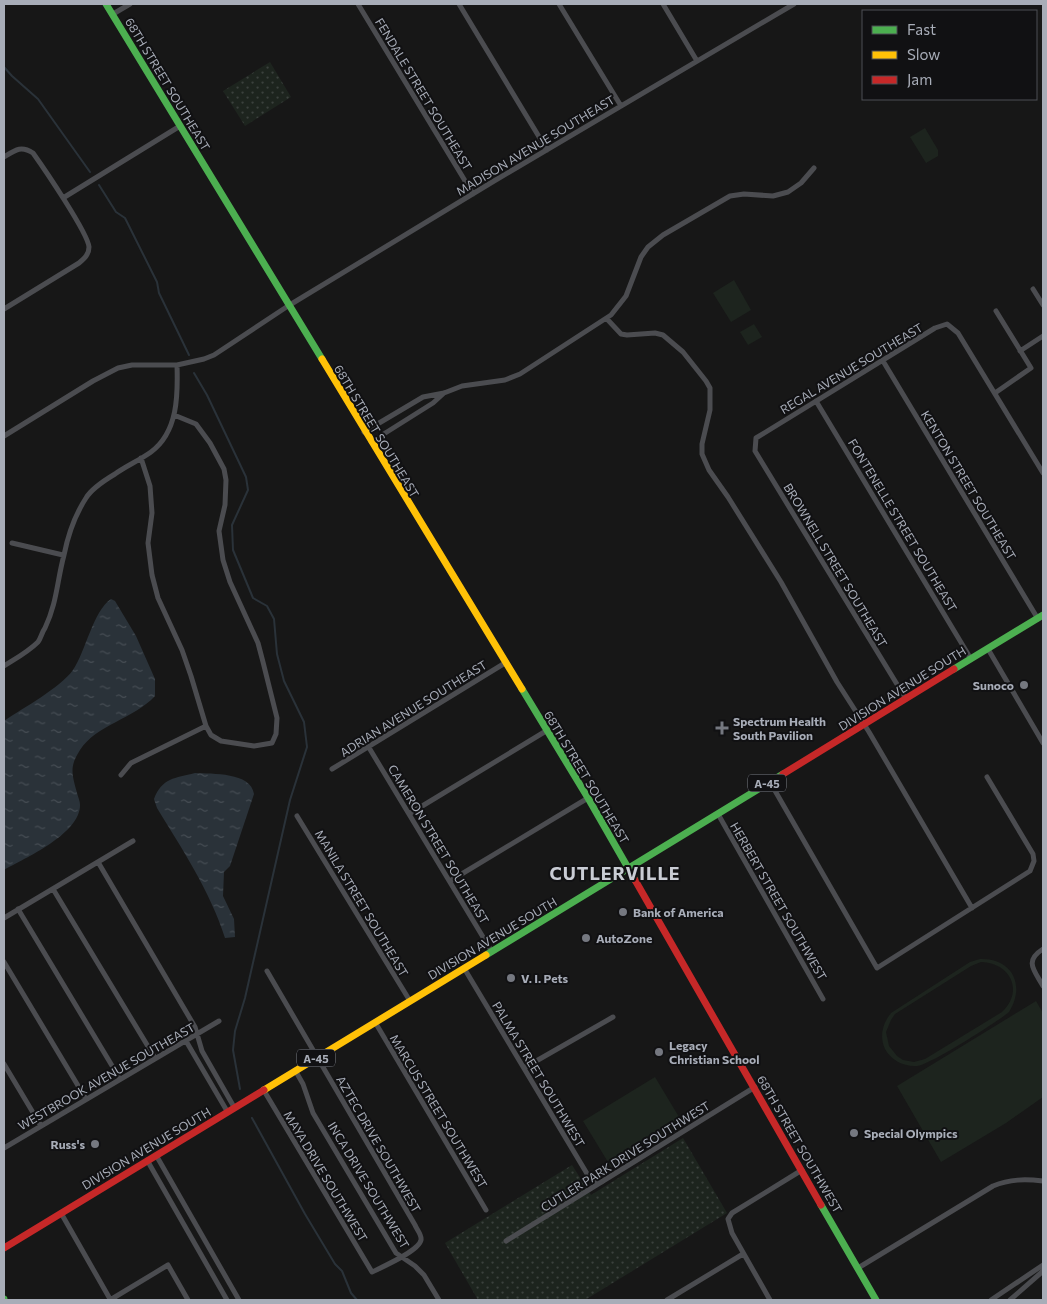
<svg xmlns="http://www.w3.org/2000/svg" width="1047" height="1304" font-family="Commissioner,sans-serif">
<style>
.grass{fill:#1d241e;fill-rule:evenodd}
.park{fill:url(#park-dots)}
.water{fill:url(#water-ripples)}
.lines{fill:none;stroke-linecap:round;stroke-linejoin:round}
.stream{stroke:#2a3239;stroke-width:2}
.street{stroke:#4b4c50;stroke-width:5}
.fast{stroke:#4caf50;stroke-width:7}
.slow{stroke:#ffc107;stroke-width:7}
.jam{stroke:#c62828;stroke-width:7}
.poi-dot{fill:#757880;stroke:#111113;stroke-width:2}
.labels{text-anchor:middle;dominant-baseline:central;stroke-width:4;stroke-linejoin:round;paint-order:stroke}
.shield{fill:#111113;stroke:#7b7e86;stroke-width:1}
.shield-label{font-size:11px;font-weight:bold;fill:#a8adb8}
.street-label{font-size:12px;fill:#a8adb8;stroke:#111113}
.poi-label{font-size:12px;font-weight:bold;fill:#a8adb8;stroke:#111113;text-anchor:start}
.district-label{font-size:18px;font-weight:bold;letter-spacing:1px;fill:#c9ccd4;stroke:#111113}
</style>
<defs>
<pattern id="park-dots" width="8" height="8" patternUnits="userSpaceOnUse" patternTransform="scale(1.25)"><rect width="8" height="8" fill="#1d241e"/><path d="M2 2h.1M6 6h.1" fill="none" stroke="#3b413d" stroke-width="1.8" stroke-linecap="round"/></pattern>
<pattern id="water-ripples" width="26" height="14" patternUnits="userSpaceOnUse" patternTransform="scale(1.25)"><rect width="26" height="14" fill="#2a3239"/><path d="M2 4q2-2 4 0t4 0M15 11q2-2 4 0t4 0" fill="none" stroke="#464d54"/></pattern>
</defs>
<rect width="100%" height="100%" fill="#171717"/>
<path class="grass" d="M925,128L938,150V156L926,163L910,137Z
M734,280L751,310L731,322L713,293Z
M754,324L762,337L748,345L740,332Z
M980,959C1012,958 1026,985 1009,1012C997,1022 930,1065 917,1066C904,1067 891,1060 885,1049C879,1036 883,1023 891,1013L970,962ZM981,962C1011,963 1024,991 1002,1012L925,1059L914,1062L903,1060L897,1056L889,1046L886,1032L891,1020L895,1014L971,966Z
M1036,1001L1043,1013V1097L1006,1123L941,1162L897,1086Z
M655,1077L682,1122L611,1167L583,1121Z"/>
<path class="park" d="M270,62L291,97L245,126L223,91Z
M683,1138L727,1213L585,1300H478L445,1243L572,1165L591,1195Z"/>
<path class="water" d="M111,599L115,601L136,636L155,679V696C135,718 96,725 80,750C69,767 72,774 77,793C78,797 80,801 80,805C80,834 25,858 4,870V721C23,708 60,688 73,670C86,651 93,611 111,599Z
M195,773C212,774 251,772 254,794L230,866L224,872L223,896L234,919L235,937L225,938C210,891 182,849 157,808L154,799C162,778 175,778 195,773Z"/>
<g class="lines">
<path class="stream" d="M4,67L12,76L38,99L90,172
M99,185L116,212L125,218L157,282L159,293L189,355
M194,373L207,395L246,477L248,490L232,525L233,550L253,598L267,606L274,619L277,654L284,681L304,722L307,747L290,800L245,998L235,1031L233,1050L240,1089
M252,1118L305,1214L335,1264L342,1271L351,1293L357,1300"/>
<path class="street" d="M358,4L473,194
M459,4L547,150
M559,4L621,106
M663,4L697,61
M113,14L130,4
M4,157C15,150 21,145 33,153C43,167 88,233 89,247C89,254 85,258 79,263L4,309
M63,198L180,126
M1033,289L1043,305
M607,319L621,334L627,335L655,333L663,335L683,352L706,381L710,388V410L702,444V454L709,470L728,497L781,582L837,682L869,732L972,908
M1020,351L1043,336
M883,361L1038,619
M995,393L1031,368L996,311
M816,401L971,659
M364,432L423,397L444,393L462,386L505,380L520,374L611,315L626,296L641,257L648,247L663,235L730,196L744,194L773,196L788,192L801,183L814,168
M4,436L93,381L118,368L132,365H177L204,359L214,355L288,306L494,181L794,4
M371,442L433,403L444,393
M141,458L150,486L152,513L148,543L152,575L158,598L182,650L191,676L206,726L211,735L221,741L254,746L272,743L276,734L277,718L263,662L258,643L230,582L223,560L219,531L225,505L226,480L224,469L210,443L196,424L174,415
M12,543L63,555
M988,649L1043,743
M4,666C15,659 28,652 38,642C41,638 42,632 45,628C57,603 57,581 64,555C68,535 75,515 86,498C92,488 105,480 115,474C126,466 140,460 151,452C178,432 178,395 177,365
M906,699L755,451L756,438L935,328L947,324L958,333L1043,473
M368,746L492,952
M332,769L505,663
M121,775L131,763L206,726
M770,782L877,968L1030,871L1034,861L1033,854L987,777
M409,814L546,731
M718,814L823,999
M297,816L410,1001
M98,862L195,1027L202,1051L234,1107
M450,881L588,798
M53,889L155,1058
M18,909L120,1079
M4,918L133,841
M1043,949C1024,961 1034,970 1043,986
M4,962L86,1099
M464,968L589,1177L595,1181L602,1182
M375,1022L486,1210
M186,1041L227,1111
M4,1064L41,1126
M524,1068L613,1017
M295,1070L303,1084L313,1113L396,1253L415,1266L424,1275L439,1300
M263,1089L372,1272C382,1267 419,1251 421,1240C422,1235 417,1230 415,1225L267,971
M4,1148L219,1021
M156,1155L239,1300
M147,1160L227,1300
M61,1213L110,1299
M506,1241L755,1087
M858,1268L993,1186C1010,1179 1025,1179 1043,1181
M110,1300L168,1265L188,1300
M667,1300L743,1254
M770,1300L732,1233L728,1219L732,1213L802,1170
M991,1300L1043,1265
M1010,1300L1043,1271"/>
<path class="fast" d="M106,4L322,359
M954,669L1043,615
M522,689L588,798L635,880
M486,955L783,774
M821,1205L876,1300
M4,1299V1300"/>
<path class="slow" d="M322,359L522,689
M264,1090L486,955"/>
<path class="jam" d="M783,774L954,669
M635,880L821,1205
M4,1248L264,1090"/>
</g>
<g class="poi-dot">
<circle cx="1024" cy="685" r="5"/>
<path d="M719.5 720.5h5v5h5v5h-5v5h-5v-5h-5v-5h5z"/>
<circle cx="623" cy="912" r="5"/>
<circle cx="586" cy="938" r="5"/>
<circle cx="511" cy="978" r="5"/>
<circle cx="659" cy="1052" r="5"/>
<circle cx="854" cy="1133" r="5"/>
<circle cx="95" cy="1144" r="5"/>
</g>
<g class="labels">
<g class="shield">
<rect x="748" y="774.5" width="38" height="17" rx="4"/>
<rect x="297" y="1049.5" width="38" height="17" rx="4"/>
</g>
<g class="shield-label">
<text x="767" y="783">A-45</text>
<text x="316" y="1058">A-45</text>
</g>
<g class="street-label">
<text transform="translate(168 84) rotate(59)">68TH STREET SOUTHEAST</text>
<text transform="translate(424 94) rotate(59)">FENDALE STREET SOUTHEAST</text>
<text transform="translate(535 145) rotate(-31)">MADISON AVENUE SOUTHEAST</text>
<text transform="translate(851 368) rotate(-31)">REGAL AVENUE SOUTHEAST</text>
<text transform="translate(377 431) rotate(59)">68TH STREET SOUTHEAST</text>
<text transform="translate(969 485) rotate(59)">KENTON STREET SOUTHEAST</text>
<text transform="translate(903 525) rotate(59)">FONTENELLE STREET SOUTHEAST</text>
<text transform="translate(836 565) rotate(59)">BROWNELL STREET SOUTHEAST</text>
<text transform="translate(902 688) rotate(-32)">DIVISION AVENUE SOUTH</text>
<text transform="translate(413 708) rotate(-32)">ADRIAN AVENUE SOUTHEAST</text>
<text transform="translate(587 777) rotate(59)">68TH STREET SOUTHEAST</text>
<text transform="translate(439 844) rotate(59)">CAMERON STREET SOUTHEAST</text>
<text transform="translate(779 901) rotate(60)">HERBERT STREET SOUTHWEST</text>
<text transform="translate(362 903) rotate(59)">MANILA STREET SOUTHEAST</text>
<text transform="translate(492 938) rotate(-31)">DIVISION AVENUE SOUTH</text>
<text transform="translate(539 1074) rotate(59)">PALMA STREET SOUTHWEST</text>
<text transform="translate(106 1076) rotate(-30)">WESTBROOK AVENUE SOUTHEAST</text>
<text transform="translate(439 1111) rotate(59)">MARCUS STREET SOUTHWEST</text>
<text transform="translate(379 1144) rotate(60)">AZTEC DRIVE SOUTHWEST</text>
<text transform="translate(800 1144) rotate(60)">68TH STREET SOUTHWEST</text>
<text transform="translate(146 1148) rotate(-31)">DIVISION AVENUE SOUTH</text>
<text transform="translate(625 1156) rotate(-32)">CUTLER PARK DRIVE SOUTHWEST</text>
<text transform="translate(326 1176) rotate(59)">MAYA DRIVE SOUTHWEST</text>
<text transform="translate(369 1185) rotate(59)">INCA DRIVE SOUTHWEST</text>
</g>
<g class="poi-label">
<text x="1014" y="685" text-anchor="end">Sunoco</text>
<text x="733" y="721">Spectrum Health<tspan x="733" dy="14">South Pavilion</tspan></text>
<text x="633" y="912">Bank of America</text>
<text x="596" y="938">AutoZone</text>
<text x="521" y="978">V. I. Pets</text>
<text x="669" y="1045">Legacy<tspan x="669" dy="14">Christian School</tspan></text>
<text x="864" y="1133">Special Olympics</text>
<text x="85" y="1144" text-anchor="end">Russ's</text>
</g>
<g class="district-label">
<text x="615" y="873">CUTLERVILLE</text>
</g>
</g>
<rect width="1047" height="1304" fill="none" stroke="#a8adb8" stroke-width="10"/>
<rect x="862" y="10" width="175" height="90" fill="#111113" stroke="#4d4f55"/>
<rect x="872" y="26" width="25" height="8" fill="#4caf50" stroke="#4d4f55"/>
<text x="907" y="35" font-size="15" fill="#a8adb8">Fast</text>
<rect x="872" y="51" width="25" height="8" fill="#ffc107" stroke="#4d4f55"/>
<text x="907" y="60" font-size="15" fill="#a8adb8">Slow</text>
<rect x="872" y="76" width="25" height="8" fill="#c62828" stroke="#4d4f55"/>
<text x="907" y="85" font-size="15" fill="#a8adb8">Jam</text>
</svg>
